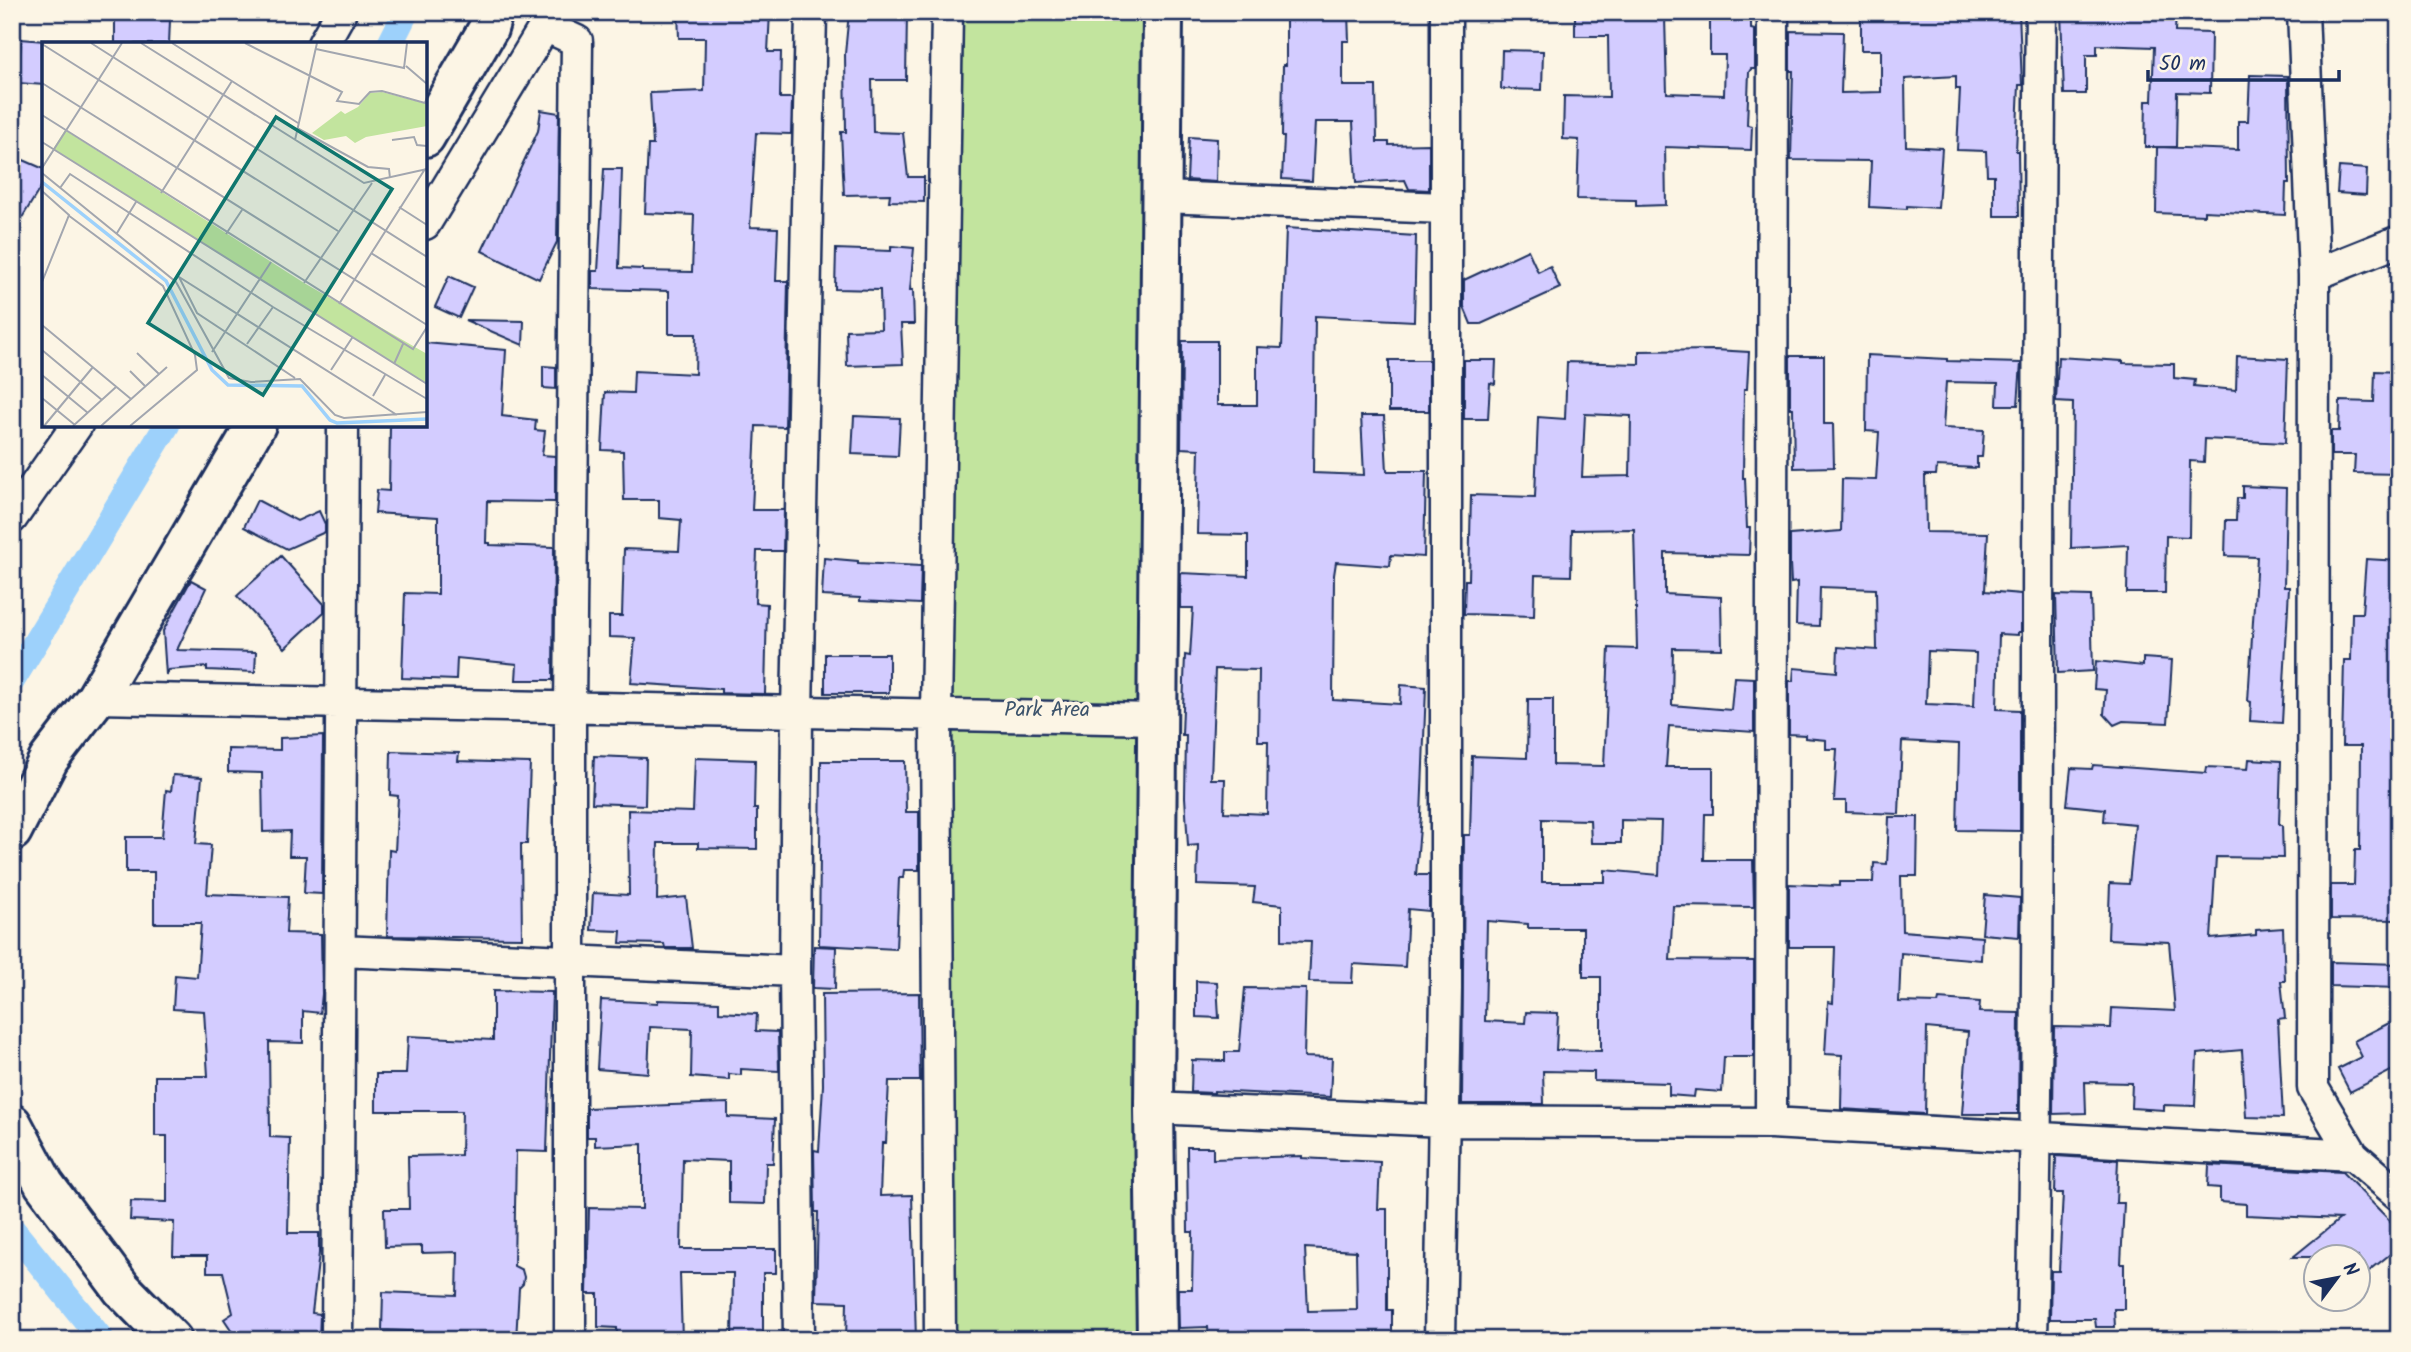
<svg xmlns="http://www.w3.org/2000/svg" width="2411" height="1352" font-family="Kalam,sans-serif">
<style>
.green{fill:#c2e49e;stroke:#6e8a7e;stroke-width:2}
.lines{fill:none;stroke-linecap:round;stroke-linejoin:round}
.canal{stroke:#9dd1fb;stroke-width:26}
.building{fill:#d3ccff;stroke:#1b2f5e;stroke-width:2;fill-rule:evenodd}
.street-casing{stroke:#1b2f5e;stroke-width:35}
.secondary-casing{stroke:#1b2f5e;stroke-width:44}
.street{stroke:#fcf5e5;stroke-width:30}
.secondary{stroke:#fcf5e5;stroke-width:38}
.labels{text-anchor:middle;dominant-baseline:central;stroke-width:7;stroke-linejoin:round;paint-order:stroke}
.park-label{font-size:21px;fill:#3c536b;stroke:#fcf5e5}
.inset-river{fill:none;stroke:#9dd1fb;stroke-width:3.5}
.inset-road{fill:none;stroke:#a2a6af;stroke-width:2}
.view{fill:#0f766e;fill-opacity:0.15;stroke:#0f766e;stroke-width:3.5}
.inset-edge{fill:none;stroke:#1b2f5e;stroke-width:3.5}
</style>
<rect width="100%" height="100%" fill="#fcf5e5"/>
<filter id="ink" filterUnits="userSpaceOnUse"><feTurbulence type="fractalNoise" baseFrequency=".0143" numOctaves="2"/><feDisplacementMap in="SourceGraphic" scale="14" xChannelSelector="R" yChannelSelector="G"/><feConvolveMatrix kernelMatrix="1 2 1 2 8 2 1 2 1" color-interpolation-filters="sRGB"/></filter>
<g filter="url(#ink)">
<path class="green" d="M947,12H1163L1157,1340H940Z"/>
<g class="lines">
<path class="canal" d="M390,44L406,12
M12,681L167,425
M12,1229L102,1340"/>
</g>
<path class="building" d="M678,12H770L768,52H781L780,98H792L791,134L756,133L750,227L778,228L776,281H788L785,427L756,426L752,510H784L783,551H757L755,603L767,604L765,694L721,693V689L631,683L635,638L609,637V616H622L624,549L679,551L681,520L659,518V500H624L623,451L602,450L605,392L633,393L634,371L695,374L696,334H669V291L592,289V271H598L604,169H622L619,268L643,269V271L692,272L694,215L645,213L648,145H653L650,93L704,91L705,38H679Z
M849,12H907L906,80H872L873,132L903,133L908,177H924V202L889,201L890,194L844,195L841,132H846L845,54Z
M1286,12L1348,13L1349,41H1343V86H1376L1377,142H1389V145L1429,144V190L1409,189L1405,180L1356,183L1353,122H1315L1312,181L1282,179L1284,137H1282L1283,65H1286Z
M1575,12H1626V15L1665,17L1667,93L1724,95L1725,55H1710V15L1751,16V29L1755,30V69H1751L1749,72L1747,125L1752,126L1751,150L1665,147L1666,205L1636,206V200L1577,199L1579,140L1563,139L1564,96L1609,97L1608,36H1575Z
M1861,12H2019L2022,85H2019L2016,151H2018L2019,216H1994V175H1987L1986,151L1957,150L1960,89H1956V76L1905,79L1906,146L1942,148L1938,208L1907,206V209L1869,207L1871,161L1791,160L1793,71H1790V31L1843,32L1841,93L1881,92V50H1861Z
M2061,12H2176L2175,32L2211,33L2210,93L2177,92L2176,147H2145L2146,101H2152L2154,47L2097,45V55H2086V94H2064Z
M115,19L170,20L169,44H115Z
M21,39L44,41V85L18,83Z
M1502,50L1543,51L1542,90L1501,89Z
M2250,75L2288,76L2289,183H2286L2285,215L2204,211V215L2156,213L2157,147L2238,150V121H2248Z
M541,110L559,113L557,242L539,279L482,251L538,131Z
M1189,137L1217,139L1216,182L1187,180Z
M12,155L44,169V182L12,234Z
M2339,167L2367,169L2366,195L2337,193Z
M1286,228L1416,236L1414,321L1315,316L1313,473L1364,475L1361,416H1384L1387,471H1426L1424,557L1391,555L1390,566L1336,562L1334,575L1333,700L1400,704L1401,685L1426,687L1421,816L1416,875H1429V911L1408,909L1405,967L1353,964L1352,983L1309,982L1311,941L1282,940V905L1253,902L1255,887L1197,885L1198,845L1188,846L1185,797L1186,735H1182L1185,655L1190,656L1193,608H1180L1181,573L1248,576V535L1197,534L1199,449L1181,448L1182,341H1217V405H1257V347L1282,348ZM1215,669L1259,670L1258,741H1268L1267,814L1224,812L1225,779H1211Z
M891,246L914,248L910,290H913L914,324H901L903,364L847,366L846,330L881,329L880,290L835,289L836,249L891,251Z
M1528,250L1538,272L1550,266L1560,288L1481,324H1471L1464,307V280Z
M449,276L473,287L459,318L435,307Z
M465,320L524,321L523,345Z
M425,343L506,350L502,416L536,420L535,430L545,431L542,455L555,456V502L487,501L486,543H490V545L554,547L553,680H516L517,664L457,658L456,680L402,678L405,593L438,594V517L375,513L377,490L389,491L390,425H425Z
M1715,350L1749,352L1747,389H1744L1743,478H1745L1747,528H1750L1749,555L1665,553V594L1721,597L1722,649L1673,648L1672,705L1731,710L1734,677L1754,678V732L1669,726L1666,767H1713V814H1705L1704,860H1753L1754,907L1673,906L1670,960L1754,961V1057H1724L1722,1092L1695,1090L1694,1097L1669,1095V1083L1594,1081V1072L1543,1071L1544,1104H1462L1464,835H1470L1472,756L1527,758L1528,699H1553V765L1604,766L1609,648L1637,649L1634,529L1572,530L1571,576L1535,575L1534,616L1464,614L1465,580H1469L1471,495L1535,497L1538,417L1565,419L1567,362L1639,364V351ZM1585,414L1631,416L1630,476L1582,477ZM1542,819L1590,820L1591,843H1621V820L1661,821L1659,875L1605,870V882H1542ZM1487,921L1528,924V928H1583V977H1601V1051L1556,1050L1558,1013L1526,1012L1525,1023L1485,1021Z
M1867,355L1947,359V361L2021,363L2018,405H1997L1998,383L1946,382L1943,428L1984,430L1982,457H1977V468L1937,466L1936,475H1925L1926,532L1988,533L1985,591L2021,594V632H2018V635L1999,634L1997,709L2020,710V831L1957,830L1959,744L1902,741L1899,814L1846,812V801H1834L1837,749H1826V740L1805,738V735L1789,734V681H1793L1794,668L1837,672L1838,647L1877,650L1876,589L1820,587L1819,626L1796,625L1797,582L1791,583L1790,563V535L1841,531L1842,479L1876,480L1879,432L1866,431ZM1928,651L1976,653L1974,706L1926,704Z
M1790,356H1824V424H1833L1834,467L1794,468L1793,408H1790Z
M2237,356L2288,359L2285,443L2205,439L2204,462L2190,461L2189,537L2166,536L2165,593H2127L2128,545L2071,548L2073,403L2056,402L2058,357L2123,361V363L2174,364V378L2195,380L2194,386L2236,390Z
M1389,360H1429V411H1389Z
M1464,360H1496L1495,384L1490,383L1488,419H1464Z
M543,366L556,367V389L543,388Z
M2375,371L2399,372V474L2354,473L2355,455H2331V431H2339L2340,401L2374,402Z
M854,416L900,418L898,456L852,454Z
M2243,486L2286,488L2284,587H2289L2282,723L2250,721L2251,702L2248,701L2257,557L2225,556L2226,520H2236L2237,498H2243Z
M257,500L297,521L319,511L325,524V532L287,549L244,527Z
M281,556L324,604V612L285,648L237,596Z
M824,558L858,561V563L921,566L920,604L860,601V598L822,596Z
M2366,559L2399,561V920L2331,919V885H2354L2355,850H2360L2361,746H2342L2344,660H2351L2352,613H2362Z
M191,580L206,588L177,650L256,652L255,672L207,670V667L168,670L166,675L163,631Z
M2056,595L2091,596L2093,671L2058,673Z
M825,654H889V693H825Z
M2143,658L2172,660L2168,723L2123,721L2114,725L2104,714L2106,690L2094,689L2096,661L2143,666Z
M323,736L322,894L304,893L306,856H289L290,831L263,832L262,773L228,772V749L280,750V738Z
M391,751L459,753L458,761L530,763L527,844H521L522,938L387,936L389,850L395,851L398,796L390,795Z
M594,756L646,758L645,805L592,803Z
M695,758L755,760L754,809H757V849L698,848V843H658L657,900L686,897L692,948H665L664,944L620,943L621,931L591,930L593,893L629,895L628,810L693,812Z
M2249,759L2281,761L2279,825H2282L2283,858L2216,857L2211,939L2256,935V930L2283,928L2285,981H2281L2285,1018L2278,1019L2283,1118L2246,1117L2242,1050L2197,1054L2195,1106L2164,1105V1110L2131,1108L2132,1083L2085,1082L2086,1113L2053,1114L2054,1027L2111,1028L2112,1008L2175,1011L2169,942L2108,939L2110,883L2129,884L2135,824L2104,821L2105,809L2067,805L2071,768L2092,769L2093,765L2206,773L2207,767L2248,769Z
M821,761H905L906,812H919V870H904L903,878H899L896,949L819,945Z
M173,775L202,777L196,844L211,845L207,894L288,897L286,933L321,934L322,994L320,1013L303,1011V1043L269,1042L270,1137L290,1138L288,1233H319V1253L312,1313L320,1314L319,1340H238L224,1319L233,1313L223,1272H207V1256H173L174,1222L130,1220L131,1201L167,1202V1136H155V1076H208L204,1011L173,1009L175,975L197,977L201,923H154V872H126V837H162L166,790L171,791Z
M1889,817H1918L1917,876H1901L1902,931L1982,937L1981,960L1901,953L1899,1002L1938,1003L1939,999L1980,1002L1979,1012L2019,1013L2018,1114H1962L1968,1032L1927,1028L1925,1114L1841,1109L1842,1055L1825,1054L1828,1002L1833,1003L1835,947H1789V884L1839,886V882H1873L1874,863L1887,864Z
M1985,895L2020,898L2019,937L1982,934Z
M814,946L836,947L835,989L813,988Z
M2331,962L2399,964V988L2331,986Z
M1196,981L1217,982L1219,1018L1196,1017Z
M1245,988L1306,989L1304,1057L1332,1058L1330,1097L1214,1091V1093L1191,1092L1192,1060L1225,1061V1052H1239Z
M493,991L552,992L547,1152L516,1151L514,1266L522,1270L524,1277L523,1284L519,1288L516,1340L458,1337V1333L382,1330L383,1292L457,1295L458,1252L422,1253V1246L385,1247L384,1209H409L408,1156L461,1155L462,1111H376V1074H406L408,1036L493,1040Z
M919,993L920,1081H889L886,1143H882L880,1196L912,1195L916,1340H846L847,1302L816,1301L818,1212H815L814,1150L819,1151L823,1085L822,994Z
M601,1000L658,1003V1000L719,1002V1012L757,1014L756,1031L778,1032L779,1071L741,1069V1075L729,1074V1080L691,1077L692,1029L650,1027L648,1073L597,1069Z
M2399,1018V1067L2350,1092L2338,1069L2362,1057L2354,1041Z
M728,1103V1117L775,1119L773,1163H766L765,1204L729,1203V1161L683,1159L681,1249H776V1273H763V1340H732L733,1273H680L682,1340H617V1328L598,1327V1294H587L589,1208L642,1209V1144L595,1146V1137H587V1108Z
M1187,1147H1213V1159L1302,1156V1158L1380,1162L1378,1209H1387V1310H1392V1340H1209L1208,1327L1179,1328L1178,1289H1192L1193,1232H1188ZM1305,1248L1356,1251L1357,1310L1308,1311Z
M2056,1156L2118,1160L2116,1203H2124L2121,1264H2124V1309H2114L2115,1327H2096L2095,1319H2050L2051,1271H2059L2063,1193H2055Z
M2209,1165L2342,1172L2399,1230V1247L2358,1280V1257H2293L2340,1219L2246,1215V1204L2220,1202V1188L2208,1187Z"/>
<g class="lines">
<defs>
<path id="street" d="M2303,12L2314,275L2313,1088L2353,1155L2399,1195
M323,44L341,12
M1162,197L1445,208
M425,224L545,26L577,41L570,708V1340
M2314,275L2399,241
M12,518L77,425
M96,698L1157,719
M340,951L795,971
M1154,1108L1444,1121L1771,1123L2353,1155
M1771,1123L1773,12
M337,1340L343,425
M799,1340L795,971L797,712L811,12
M940,1340L936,715L947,12
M1440,1340L1446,989V12
M2032,1340C2042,897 2035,455 2041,12"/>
<path id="secondary" d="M425,137L488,29L493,12
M12,831L49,759L96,698L256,425
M12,1124L44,1184L122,1289L172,1340
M1157,1340L1154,1108L1163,12"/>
</defs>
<use href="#street" class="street-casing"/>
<use href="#secondary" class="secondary-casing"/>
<use href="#street" class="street"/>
<use href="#secondary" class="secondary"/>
</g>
</g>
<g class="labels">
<g class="park-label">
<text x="1047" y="710">Park Area</text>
</g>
</g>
<g transform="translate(42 42)">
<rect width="385" height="385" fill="#fcf5e5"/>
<path d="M340,50L385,62V84L324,95L313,101L304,94L282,98L270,91L299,69L303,72L316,65L328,51ZM23,88L262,241L385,312V342L11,107Z" fill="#c2e49e"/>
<path class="inset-river" d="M0,140L124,239L170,328L186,343L260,344L288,378L295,381L385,377"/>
<path class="inset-road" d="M49,1L385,215M99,1L322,141L385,127M130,1L256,81M203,1L300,50L295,59L317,62L328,50L340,49L383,61L385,55M0,2L296,189M274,7L362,26L365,1M364,24L385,42M0,41L385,283M0,73L371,307L385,285M255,86L326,125L347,127L348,136M253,98L275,1M350,98L372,95L375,103L385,104M0,100L385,342M0,126L80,1M0,131L134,240L187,336L209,340L258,337L293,373L302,376L385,370M18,146L28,132L231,265L385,357M119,151L190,39M357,165L385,183M26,173L121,244L153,313L155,328L88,384M75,191L94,160M184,192L200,168M329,211L385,246M0,240L27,173L0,149M262,241L330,141M297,262L383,127M0,283L89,357M205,302L231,265M0,308L60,358M170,310L229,220M95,311L117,332M352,322L361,302M289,328L310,296M88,329L103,344M0,333L46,371M253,336L155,271L137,235L355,373M331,354L343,333M0,356L33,383M2,384L51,325M31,384L74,345M59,384L125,325"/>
<path class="view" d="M234,75L350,147L221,353L106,281Z"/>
<rect width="385" height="385" class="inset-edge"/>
</g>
<rect width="2411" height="1352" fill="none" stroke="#fcf5e5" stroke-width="42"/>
<rect x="21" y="21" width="2369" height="1310" fill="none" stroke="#1b2f5e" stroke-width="2.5" filter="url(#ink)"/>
<g transform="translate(2337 1278) rotate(58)"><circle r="33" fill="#fcf5e5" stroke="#a2a6af" stroke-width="2"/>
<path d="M0-5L12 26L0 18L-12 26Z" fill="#1b2f5e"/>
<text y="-10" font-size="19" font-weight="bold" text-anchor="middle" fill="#1b2f5e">N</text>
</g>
<path d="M2148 70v10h191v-10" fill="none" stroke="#1b2f5e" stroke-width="3.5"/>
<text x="2159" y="70" font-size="21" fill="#1b2f5e" stroke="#fcf5e5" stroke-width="5" paint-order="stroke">50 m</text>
</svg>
